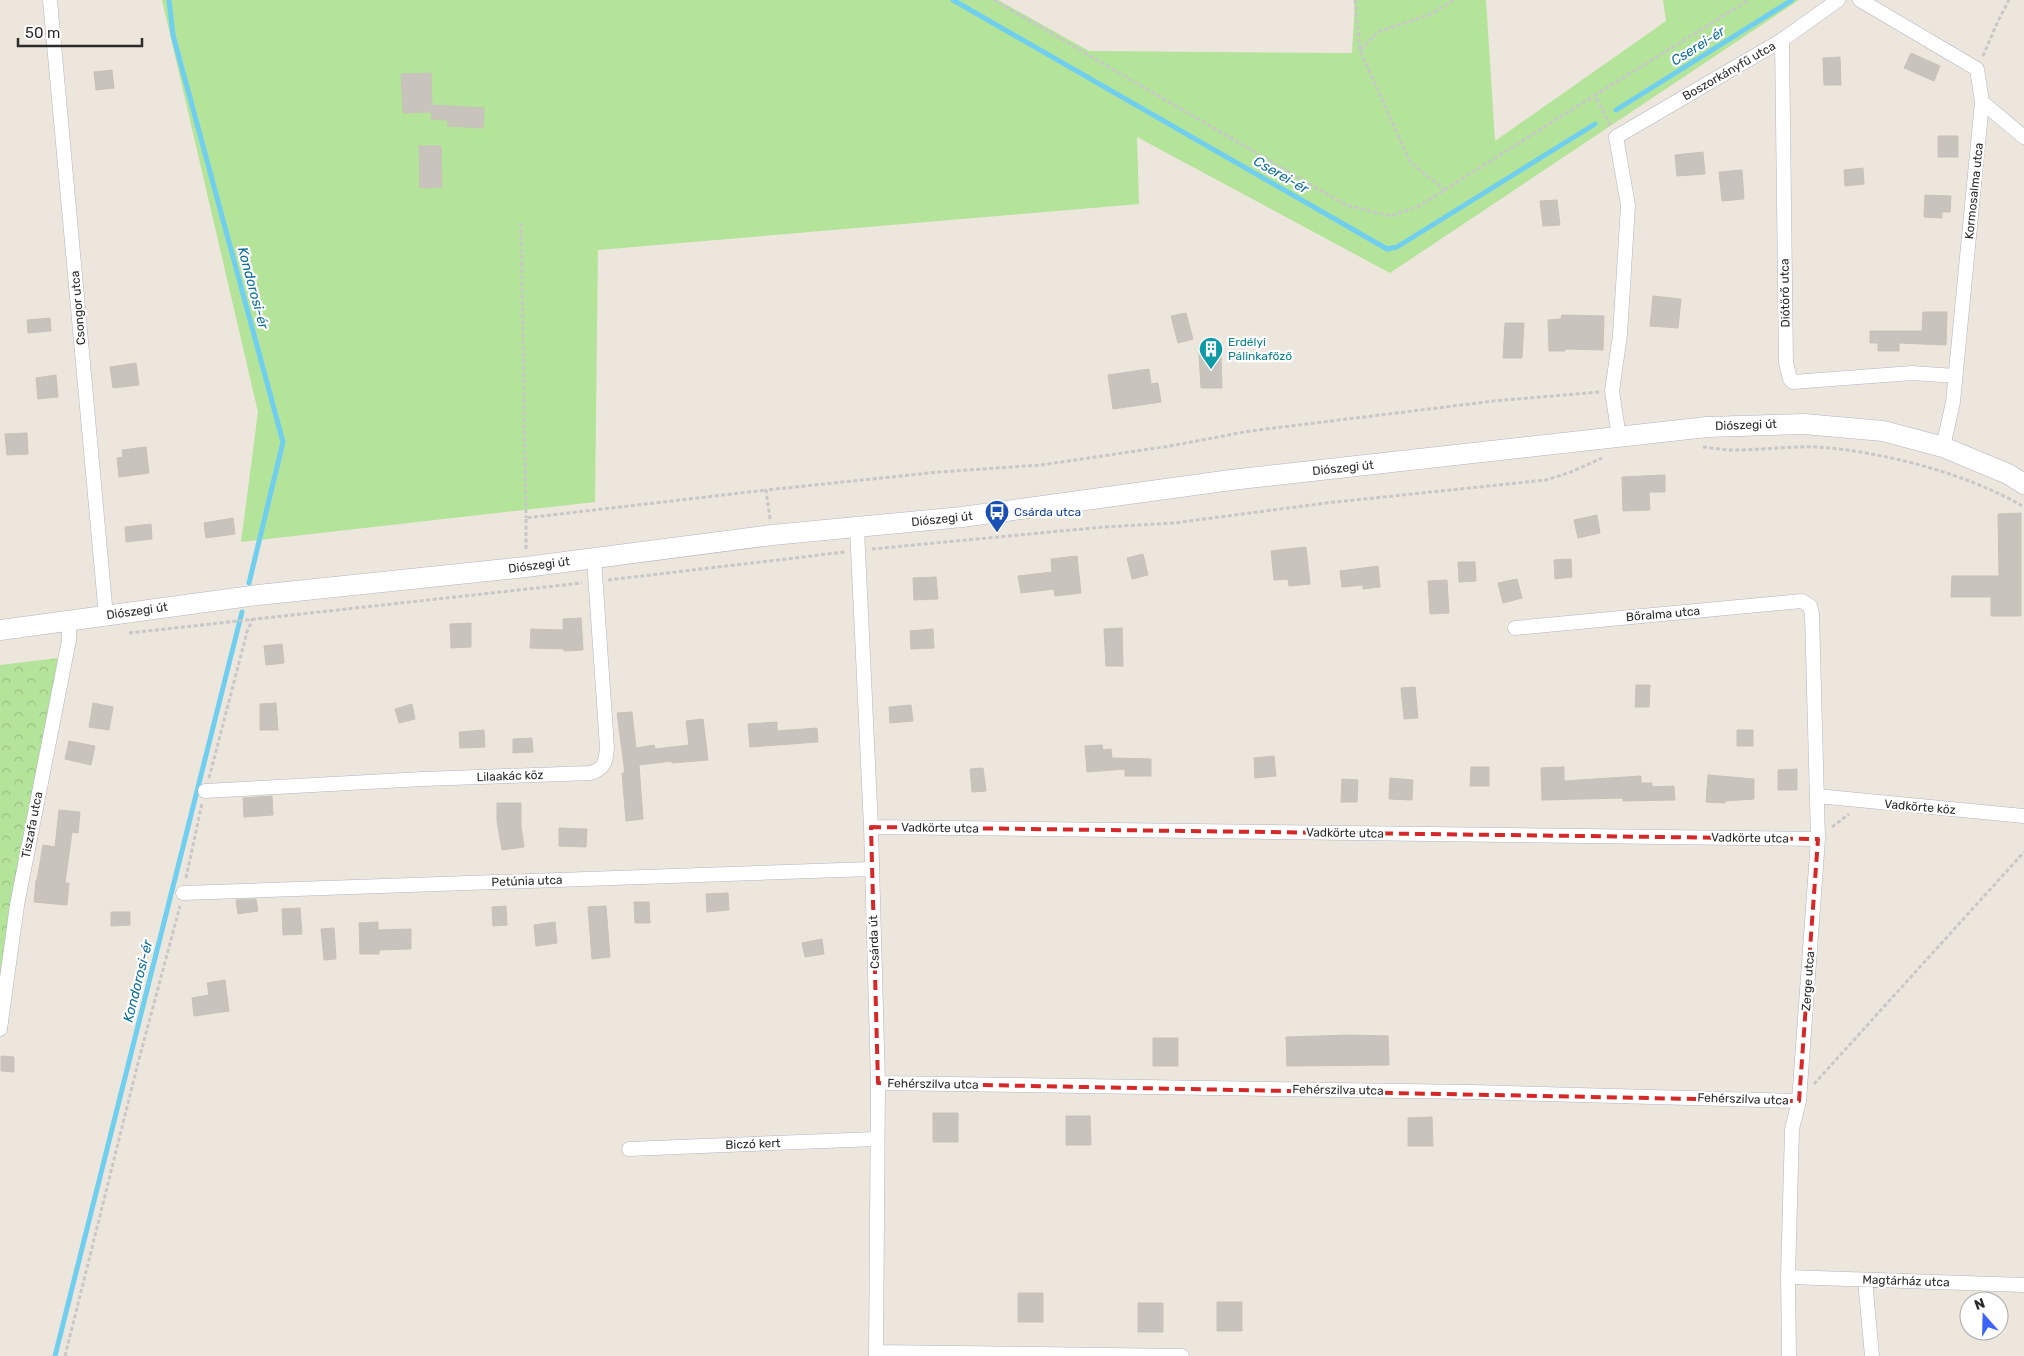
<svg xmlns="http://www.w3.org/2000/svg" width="2024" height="1356" font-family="Rubik,sans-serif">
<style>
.grass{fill:#b4e39a}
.forest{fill:url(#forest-crowns)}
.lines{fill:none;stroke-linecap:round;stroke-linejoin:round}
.stream{stroke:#70cfef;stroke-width:5}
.building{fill:#c8c3bd;stroke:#c8c2b7}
.minor-casing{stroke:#b1b4bf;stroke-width:15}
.secondary-casing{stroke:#b1b4bf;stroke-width:21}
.path{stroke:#c8c8c8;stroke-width:3;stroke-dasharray:4 2.5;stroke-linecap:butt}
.minor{stroke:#fff;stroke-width:14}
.secondary{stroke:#fff;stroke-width:20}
.marked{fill:none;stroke:#d62828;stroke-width:4;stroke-dasharray:10 6;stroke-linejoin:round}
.labels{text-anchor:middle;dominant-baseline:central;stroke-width:4.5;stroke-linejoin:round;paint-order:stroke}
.street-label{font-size:12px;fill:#2b2b2b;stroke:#fff}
.culture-label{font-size:12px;fill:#0d838f;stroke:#fff;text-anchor:start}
.transit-label{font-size:12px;fill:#164399;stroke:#fff;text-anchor:start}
.water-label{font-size:14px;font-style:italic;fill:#0d6e9d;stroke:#fff}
</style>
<defs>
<pattern id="forest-crowns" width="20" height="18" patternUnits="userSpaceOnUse" patternTransform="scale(1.25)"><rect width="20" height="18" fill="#b4e39a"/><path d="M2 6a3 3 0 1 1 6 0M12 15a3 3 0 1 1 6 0" fill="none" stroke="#9bc385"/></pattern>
</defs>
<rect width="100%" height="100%" fill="#ede6dd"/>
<path class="grass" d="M162,0H998L1089,51L1352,53L1355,0H1486L1495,141L1666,21L1663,0H1799L1390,273L1137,137L1139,204L598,250L595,502L241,542L258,412Z"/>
<path class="forest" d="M58,658L14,925L0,977V665Z"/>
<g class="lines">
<path class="stream" d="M169,0L173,35L283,442L249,583
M953,0L1387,249L1397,247L1595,124
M1616,110L1792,0
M55,1356L242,612"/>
</g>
<path class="building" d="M1911,53L1940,66L1934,81L1904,68Z
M1840,57L1841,85H1824L1823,58Z
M112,70L114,88L96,90L94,72Z
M431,73L432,105L484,108L483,128L447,126L448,120L431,119L432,112L403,113L401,74Z
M1938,136H1958V157H1938Z
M419,146H441L442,187L420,188Z
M1703,152L1705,174L1677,176L1675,155Z
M1863,168L1864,184L1845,186L1844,170Z
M1742,170L1744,199L1722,201L1719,172Z
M1925,195L1951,196L1950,212H1942V218L1924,217Z
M1557,200L1560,225L1543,226L1540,201Z
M1653,296L1681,299L1678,328L1650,326Z
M1923,312H1947L1946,345L1899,343V351H1878V343H1870V331H1922Z
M1186,313L1193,339L1178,343L1171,316Z
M1562,315L1604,316L1603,350L1565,349V351H1549L1548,320L1561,319Z
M50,318L51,331L28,333L27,320Z
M1505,323H1524L1522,358H1503Z
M1221,352L1222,388H1201L1199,353Z
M136,363L139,385L113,388L110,367Z
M1149,369L1151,384L1158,383L1161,402L1113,409L1108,375Z
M56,375L58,397L38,399L36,378Z
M27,433L28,454L7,455L5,434Z
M146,447L149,473L119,477L117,458L123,457L122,450Z
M1665,475V492H1649L1650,510L1623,511L1622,477Z
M2021,513V616H1991V597H1951L1952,576H1999L1998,514Z
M1597,515L1600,533L1578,538L1574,520Z
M233,518L235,534L206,538L204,523Z
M151,524L152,539L126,542L125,527Z
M1306,547L1310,584L1289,586L1288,579L1274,580L1271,551Z
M1143,554L1148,575L1132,579L1127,558Z
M1077,556L1081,593L1055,596L1054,589L1021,593L1018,576L1052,572L1051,559Z
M1571,559L1572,577L1555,579L1554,560Z
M1458,562H1475L1476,581L1459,582Z
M1378,566L1380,587L1363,589V585L1342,587L1340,571Z
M936,577L938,599L914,600L913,578Z
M1517,579L1522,598L1503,603L1498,583Z
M1447,580L1449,613L1430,614L1428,581Z
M581,618L583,650L564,651V649L530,648L531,629L563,630V619Z
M471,623V647L451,648L450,624Z
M1122,628L1123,666H1106L1104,629Z
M933,629L934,648L911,649L910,631Z
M282,644L284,663L266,665L264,646Z
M1636,685H1650L1649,707H1635Z
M1415,687L1418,718L1404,719L1401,688Z
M93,703L113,707L109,730L89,727Z
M276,703L278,730H260V704Z
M412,704L415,719L399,723L395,709Z
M911,705L913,721L890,723L889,707Z
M632,712L636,748L654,745L655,749L689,745L686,721L703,719L708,760L672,763V761L639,765L643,819L626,821L622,773H625L617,713Z
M777,722V731L817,728L818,742L750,747L748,724Z
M484,730L485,747L460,748L459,732Z
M1737,730H1753V746H1737Z
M532,738L533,752L513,753V739Z
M69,741L95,746L91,765L65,759Z
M1102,745L1103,750L1111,749L1112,758L1151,759V776H1125V769L1087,772L1085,746Z
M1274,756L1276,776L1255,778L1254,758Z
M1471,767H1489V786H1470Z
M1564,767V781L1641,776V783H1652V787L1674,786L1675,800L1623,801V798L1542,800L1541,768Z
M983,768L986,791L972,792L970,769Z
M1797,769V790H1778V770Z
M1708,775L1754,779V799L1725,801V803L1706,802Z
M1390,778L1413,780L1412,800L1389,799Z
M1342,779L1358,780L1357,802H1341Z
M272,796L273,815L244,817L243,798Z
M497,803H521V826L524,847L502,850L497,821Z
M59,810L80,812L78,833L72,832L65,883H69L67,905L34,902L36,880H37L43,845L55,847Z
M559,828L587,829L586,847L559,846Z
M728,893L729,910L707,912L706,894Z
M256,899L258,911L238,914L236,900Z
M634,902H649L650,923H635Z
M506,906L507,925L493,926L492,907Z
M606,906L610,957L592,959L588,907Z
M300,908L302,934L283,935L282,909Z
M111,912H130V925L111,926Z
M378,922V930L411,929V949L379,950V954H360L359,923Z
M555,922L557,943L536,946L534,925Z
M334,928L336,959L324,960L321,929Z
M822,939L824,954L805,957L802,943Z
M225,980L229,1011L194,1016L192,998L209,995L207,983Z
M1351,1035L1388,1036L1389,1065L1287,1066L1286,1037Z
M1153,1038H1178V1066H1153Z
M1,1056L14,1057V1072L1,1071Z
M933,1113H958V1142H933Z
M1066,1116H1090L1091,1145H1066Z
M1432,1117L1433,1146H1408V1118Z
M1018,1293H1043V1322H1018Z
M1217,1302H1242V1331H1217Z
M1138,1303H1163V1332H1138Z"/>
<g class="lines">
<defs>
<path id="minor" d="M50,0L106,616
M1860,0L1977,69L1982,102L1953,402L1943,447
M1782,40L1786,363L1790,379L1793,382L1912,373L1955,376
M1982,102L2024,137
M1619,437L1612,391L1620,335L1628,205L1616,137L1782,40L1838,0
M857,528L871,827L878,1083L876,1356
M1515,628L1802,601L1810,606L1812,614L1818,839L1799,1101L1792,1129L1788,1277L1789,1356
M205,791L423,779L590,773C605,769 606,761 607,747L594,559
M1817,796L2024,816
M871,827L1818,839
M183,893L871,869
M0,1029L17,905L69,640V622
M878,1083L1472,1092L1799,1101
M629,1149L876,1139
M1788,1277L2024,1285
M1865,1280L1872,1356
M876,1352L1182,1356"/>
<path id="secondary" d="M0,630L258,595L526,567L772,535L962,517L1231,480L1707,427L1804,424L1883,431L1943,447L2008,474L2024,484"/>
</defs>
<use href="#minor" class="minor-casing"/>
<use href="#secondary" class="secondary-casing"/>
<path class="path" d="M994,0L1346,205L1390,216L1419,206L1595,95
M1355,0L1360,50L1410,162L1445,190
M1360,50L1378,32L1431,14L1453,0
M1983,56L1998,21L2009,0
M1610,125L1595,95L1749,0
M521,223L526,518
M1703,447C1713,448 1723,450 1733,450C1761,450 1789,446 1817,447C1881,451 1969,474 2024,507
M770,519L766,490L939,472L1041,465L1170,446L1250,431L1494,401L1599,392
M526,549V518L766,490
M872,549L1103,527L1174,523L1326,503L1546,480L1571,472L1602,458
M608,580L845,552
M129,633L582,583
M209,778L247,632L253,618
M1832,827L1849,814
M186,878L202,803
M1814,1084L2024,852
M65,1356L138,1063L180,906"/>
<use href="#minor" class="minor"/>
<use href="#secondary" class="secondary"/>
</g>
<path class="marked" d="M871,827L1818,839L1799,1101L878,1083Z"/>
<defs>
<symbol id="building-pin" viewBox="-11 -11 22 30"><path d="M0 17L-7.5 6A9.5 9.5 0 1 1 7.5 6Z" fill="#0f9aa8" stroke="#fff"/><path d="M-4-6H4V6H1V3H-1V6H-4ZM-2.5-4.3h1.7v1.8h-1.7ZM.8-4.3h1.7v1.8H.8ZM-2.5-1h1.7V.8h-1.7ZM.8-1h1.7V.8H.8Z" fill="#fff"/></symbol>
<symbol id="bus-pin" viewBox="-11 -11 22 30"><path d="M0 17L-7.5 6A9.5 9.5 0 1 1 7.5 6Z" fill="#1a4fb4" stroke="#fff"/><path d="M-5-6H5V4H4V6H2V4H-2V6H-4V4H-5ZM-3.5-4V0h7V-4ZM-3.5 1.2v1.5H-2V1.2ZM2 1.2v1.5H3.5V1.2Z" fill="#fff"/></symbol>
</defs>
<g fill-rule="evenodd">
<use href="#building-pin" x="1197" y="335" width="28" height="38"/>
<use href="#bus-pin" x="983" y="498" width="28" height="38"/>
</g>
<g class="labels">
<g class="street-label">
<text transform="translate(1729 71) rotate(-30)">Boszorkányfű utca</text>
<text transform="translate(1974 191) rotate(-84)">Kormosalma utca</text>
<text transform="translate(1785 293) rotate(-91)">Diótörő utca</text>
<text transform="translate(78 308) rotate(-95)">Csongor utca</text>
<text transform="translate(1746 425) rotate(-2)">Diószegi út</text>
<text transform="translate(1343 468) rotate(-6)">Diószegi út</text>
<text transform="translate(942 519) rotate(-6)">Diószegi út</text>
<text transform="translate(539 565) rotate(-7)">Diószegi út</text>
<text transform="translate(137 611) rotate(-8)">Diószegi út</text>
<text transform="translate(1663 614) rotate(-5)">Bőralma utca</text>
<text transform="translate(510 776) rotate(-2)">Lilaakác köz</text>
<text transform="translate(1920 807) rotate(5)">Vadkörte köz</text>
<text transform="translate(32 825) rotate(-79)">Tiszafa utca</text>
<text transform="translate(940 828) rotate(1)">Vadkörte utca</text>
<text transform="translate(1345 833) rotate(1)">Vadkörte utca</text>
<text transform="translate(1750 838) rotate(1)">Vadkörte utca</text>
<text transform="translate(527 881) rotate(-2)">Petúnia utca</text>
<text transform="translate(874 942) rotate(-92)">Csárda út</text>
<text transform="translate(1808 981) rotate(-86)">Zerge utca</text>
<text transform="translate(933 1084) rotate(1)">Fehérszilva utca</text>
<text transform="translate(1338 1090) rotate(1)">Fehérszilva utca</text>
<text transform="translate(1743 1099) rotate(2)">Fehérszilva utca</text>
<text transform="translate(753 1144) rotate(-2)">Biczó kert</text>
<text transform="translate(1906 1281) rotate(2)">Magtárház utca</text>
</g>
<g class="culture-label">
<text x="1228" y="342">Erdélyi<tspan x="1228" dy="14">Pálinkafőző</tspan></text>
</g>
<g class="transit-label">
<text x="1014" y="512">Csárda utca</text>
</g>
<g class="water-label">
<text transform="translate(1698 46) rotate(-32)">Cserei-ér</text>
<text transform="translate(1281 175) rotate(30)">Cserei-ér</text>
<text transform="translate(253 288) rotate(75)">Kondorosi-ér</text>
<text transform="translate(138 981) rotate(-76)">Kondorosi-ér</text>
</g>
</g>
<g transform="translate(1984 1316) rotate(340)"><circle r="24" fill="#ffffff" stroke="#aaaaaa"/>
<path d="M0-4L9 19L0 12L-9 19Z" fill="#3d64fa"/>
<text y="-8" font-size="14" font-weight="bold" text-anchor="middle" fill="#2b2b2b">N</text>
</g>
<path d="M18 38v8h124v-8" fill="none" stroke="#2b2b2b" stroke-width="2.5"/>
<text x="25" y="38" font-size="15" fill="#2b2b2b" stroke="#ffffff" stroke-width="4" paint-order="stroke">50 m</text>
</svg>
